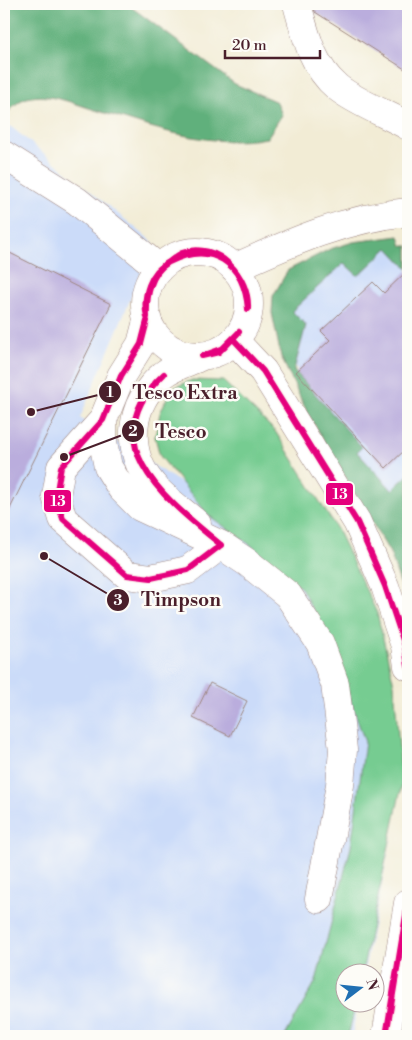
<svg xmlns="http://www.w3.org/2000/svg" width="412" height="1040" font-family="'Libre Bodoni',serif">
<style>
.built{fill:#cbdbf9}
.green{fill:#76cc91;stroke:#60765e}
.forest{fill:#60b07b;stroke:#556853}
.building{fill:#baaddd}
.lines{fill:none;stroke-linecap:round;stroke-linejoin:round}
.minor-casing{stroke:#9e8680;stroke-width:29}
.minor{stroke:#fff;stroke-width:28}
.bus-1-casing{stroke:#fdfcf7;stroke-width:10}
.bus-1{stroke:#e5007d;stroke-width:6}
.leader{fill:none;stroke:#4a1f2b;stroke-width:2}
.callout-dot{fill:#4a1f2b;stroke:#fdfcf7;stroke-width:2}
.mark-label{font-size:15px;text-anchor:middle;font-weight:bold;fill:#fff}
.callout-label{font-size:19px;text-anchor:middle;font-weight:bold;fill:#4a1f2b;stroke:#fdfcf7;stroke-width:5;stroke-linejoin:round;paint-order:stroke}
.line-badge{stroke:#fdfcf7;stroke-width:2}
.badge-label{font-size:14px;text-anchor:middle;font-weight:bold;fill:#fff}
</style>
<rect width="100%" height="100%" fill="#fdfcf7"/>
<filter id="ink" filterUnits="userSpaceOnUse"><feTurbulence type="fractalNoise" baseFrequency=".02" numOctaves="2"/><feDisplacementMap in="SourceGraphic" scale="10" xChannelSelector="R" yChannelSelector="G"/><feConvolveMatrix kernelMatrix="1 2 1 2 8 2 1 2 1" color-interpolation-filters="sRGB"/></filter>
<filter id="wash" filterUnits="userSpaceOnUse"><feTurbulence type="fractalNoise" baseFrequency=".0096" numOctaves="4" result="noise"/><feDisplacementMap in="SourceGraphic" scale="20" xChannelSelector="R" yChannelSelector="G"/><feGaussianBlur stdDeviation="1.12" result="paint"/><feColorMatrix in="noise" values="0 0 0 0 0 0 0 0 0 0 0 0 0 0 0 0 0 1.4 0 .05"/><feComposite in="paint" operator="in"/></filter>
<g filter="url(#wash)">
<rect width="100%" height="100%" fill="#f2ecd5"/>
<path class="built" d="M4,121L154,243L80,418L189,488L294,547L385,724L402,784L364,972H344V1002L358,1003L352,1036H4Z
M408,247V577L314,406L286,345L291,280L342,251Z"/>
<path class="green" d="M192,380L223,381L275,431L337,529L377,613L394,684L402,784L362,972H344V1002L356,1003L348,1036H285L316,981L351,847L365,742L336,658L302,589L252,546L208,515L160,456L155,437L160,413L171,389Z"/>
<path class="forest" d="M4,4H127L235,84L277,102L282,115L267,138C208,149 151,127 95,110C75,104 48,92 27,98C18,100 10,110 4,117Z
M399,236L402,246H408V269L388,248L358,276L344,263L292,311L306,325L294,370L362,447L357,452L392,490L408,475V606L390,553L307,412L281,357L272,313L273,296L288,270L330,249L353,242Z"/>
<g id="blocks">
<path class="building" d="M313,4H408V71L315,12Z
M4,250L111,304L4,521Z
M408,270V447L386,468L296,372L330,340L321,331L373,282L384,293Z
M210,683L247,701L230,736L193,718Z"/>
</g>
</g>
<g filter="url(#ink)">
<use href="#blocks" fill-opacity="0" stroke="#9e8680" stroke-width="1"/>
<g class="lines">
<defs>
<path id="minor" d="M297,4C305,33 312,66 337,87C355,102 387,114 408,126
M4,155L77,201L159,268
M145 304a52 52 0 1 1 104 0a52 52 0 1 1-104 0Z
M234,268C291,242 346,218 408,212
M147,321L141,344L121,376L103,420L61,467L56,496L63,519L127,575L151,578L188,570L221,545
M235,341L263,371L357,522L385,586L405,646L408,666
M103,420V442L108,467L121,488L140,507L221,545L248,563L288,595L320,643L335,684L343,750L340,785L319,899
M197,524C183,511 164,499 152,484C124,451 129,403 163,375C172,367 189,362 200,357
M386,1036L408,903"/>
</defs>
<use href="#minor" class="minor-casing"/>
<use href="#minor" class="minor"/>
<defs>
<path id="bus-1" d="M169,262C173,259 178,255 182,253C218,240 250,277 248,309
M169,262C212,240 244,263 248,309
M147,317C142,297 150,271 169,262
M147,317C146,297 150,273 169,262
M147,321L141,344L121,376L103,420L61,467L56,496L63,519L127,575L151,578L188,570L221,545
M235,341L263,371L357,522L385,586L405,646L408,666
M202,356L224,348L239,332
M202,356L219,352L239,332
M164,374C90,443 168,501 221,545
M386,1036L408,903"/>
</defs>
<use href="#bus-1" class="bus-1-casing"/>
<use href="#bus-1" class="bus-1"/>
</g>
</g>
<path class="leader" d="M31 412L110 392M64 457L133 431M44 556L118 600"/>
<g class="callout-dot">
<circle cx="31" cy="412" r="5"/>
<circle cx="64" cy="457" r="5"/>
<circle cx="44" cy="556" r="5"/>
<circle cx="110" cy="392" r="12"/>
<circle cx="133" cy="431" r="12"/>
<circle cx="118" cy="600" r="12"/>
</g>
<g class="mark-label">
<text x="110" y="397">1</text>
<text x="133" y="436">2</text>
<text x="118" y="605">3</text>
</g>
<g class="callout-label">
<text x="185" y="399">Tesco Extra</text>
<text x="181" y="438">Tesco</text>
<text x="181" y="606">Timpson</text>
</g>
<g class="line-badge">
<rect x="325" y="482" width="29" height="24" rx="5" fill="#e5007d"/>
<rect x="43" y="489" width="29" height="24" rx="5" fill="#e5007d"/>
</g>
<g class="badge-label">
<text x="340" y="499">13</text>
<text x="58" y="506">13</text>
</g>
<rect width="412" height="1040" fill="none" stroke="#fdfcf7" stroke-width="20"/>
<g transform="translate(360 988) rotate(74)"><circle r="24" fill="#fdfcf7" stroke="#b5a4a5"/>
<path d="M0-4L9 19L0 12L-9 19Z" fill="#1f6fb2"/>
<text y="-8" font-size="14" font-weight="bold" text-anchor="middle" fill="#4a1f2b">N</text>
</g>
<path d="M225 50v8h95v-8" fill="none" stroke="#4a1f2b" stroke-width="2.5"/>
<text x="232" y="50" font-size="15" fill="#4a1f2b" stroke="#fdfcf7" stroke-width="4" paint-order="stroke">20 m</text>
</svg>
